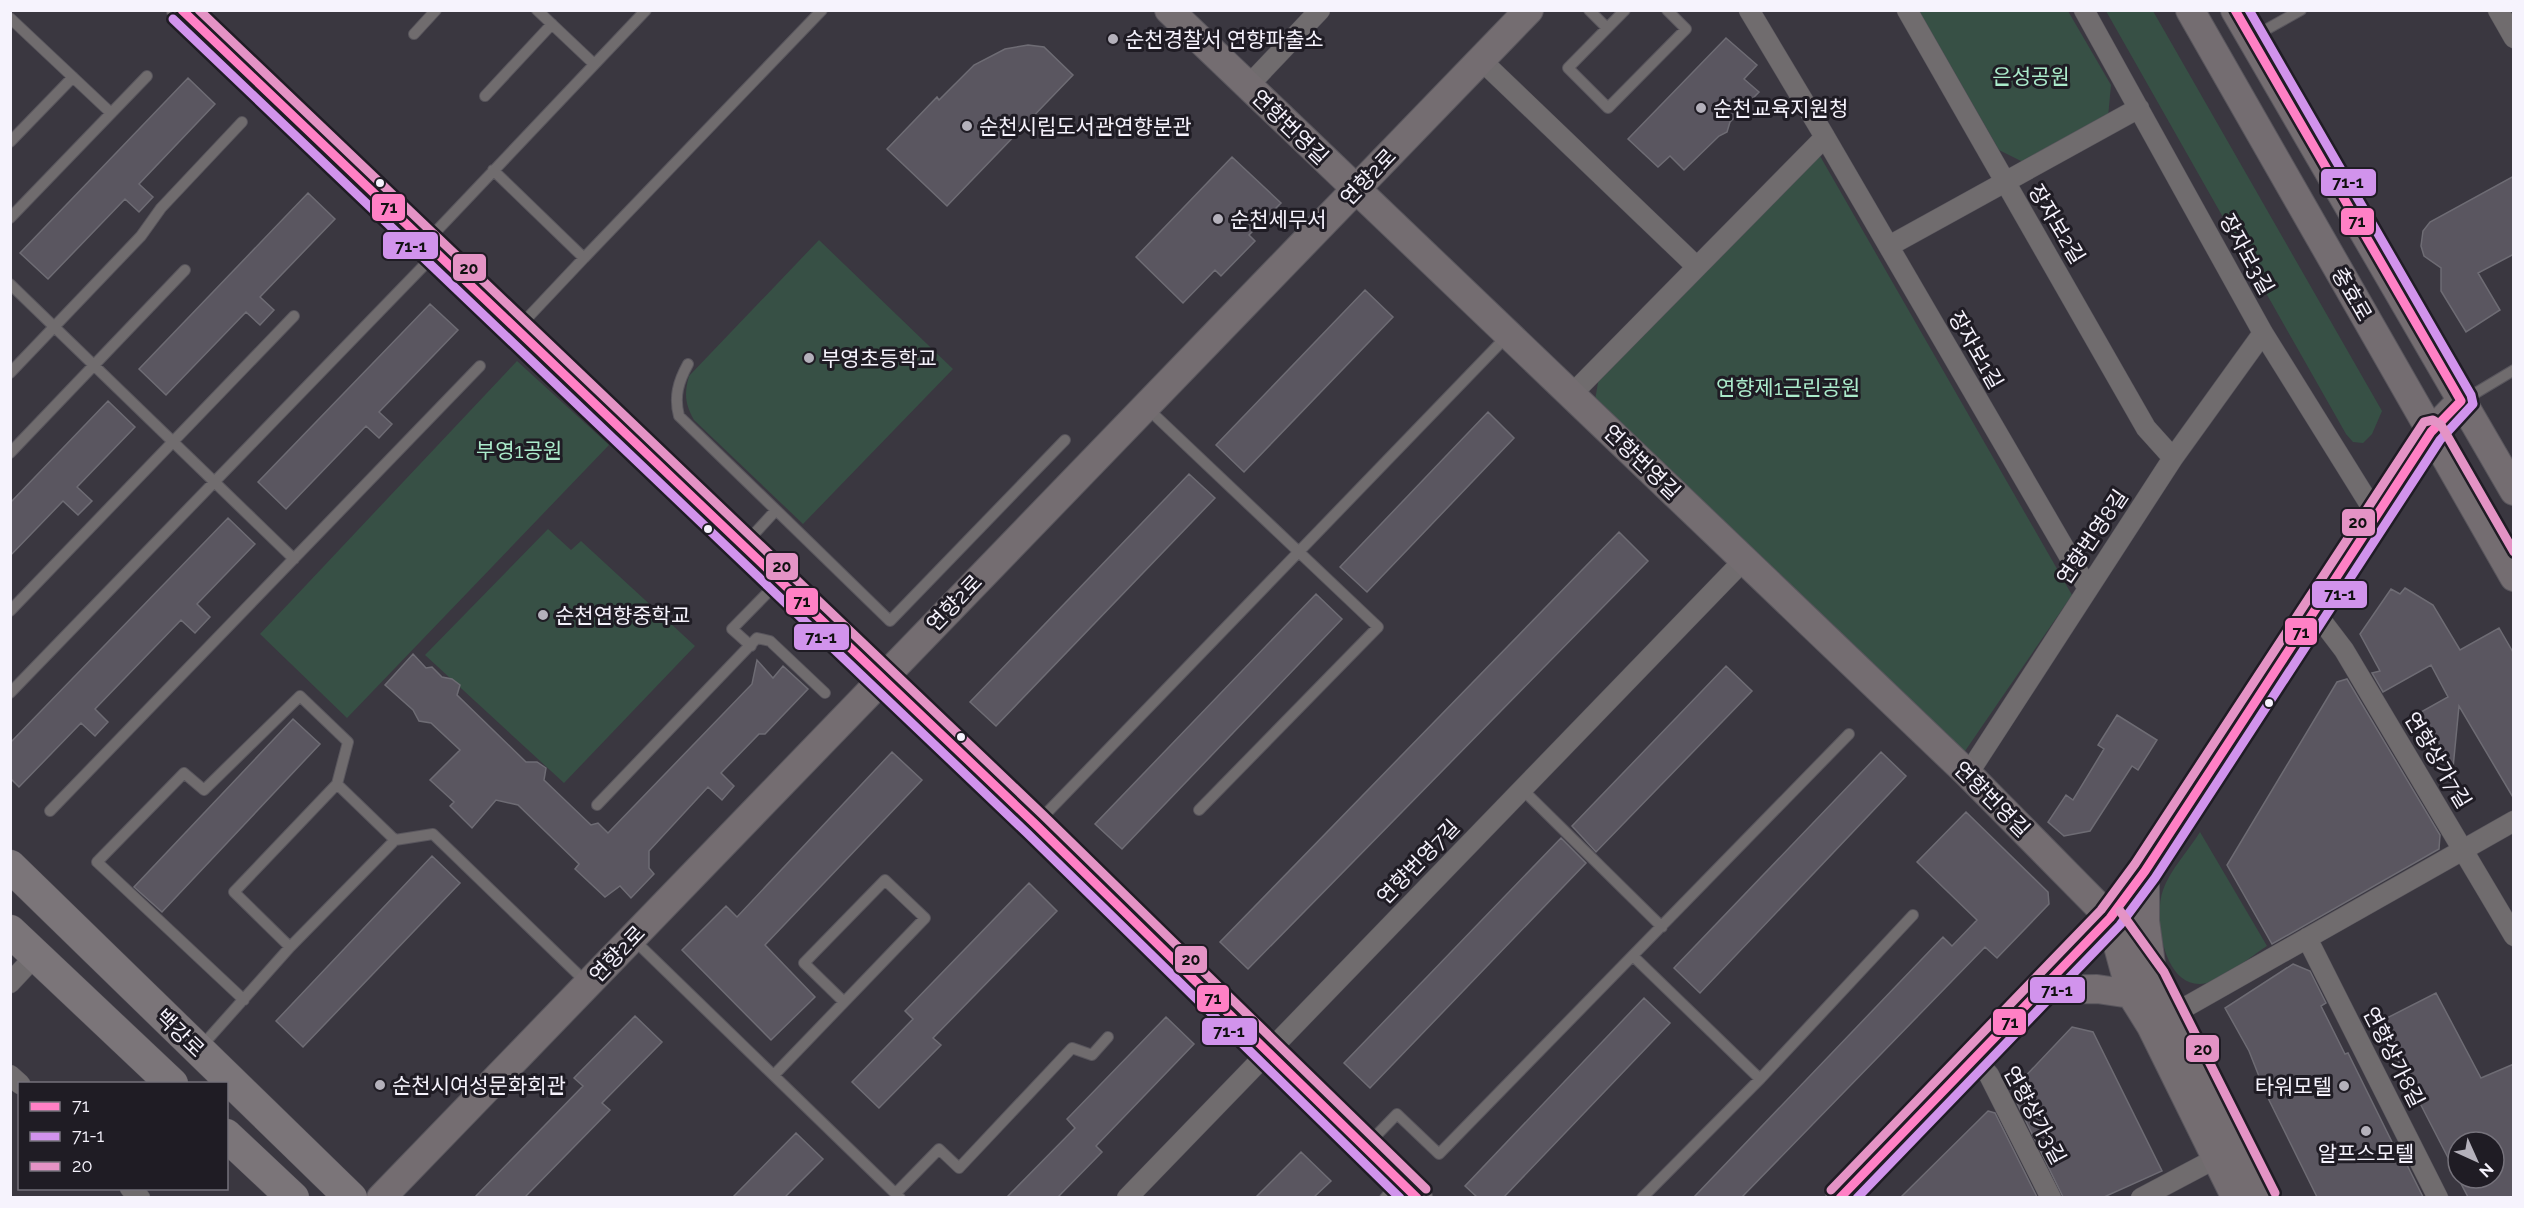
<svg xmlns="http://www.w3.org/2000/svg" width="2524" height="1208" font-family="Raleway,'Noto Sans KR',sans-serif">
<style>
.green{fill:#375045}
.building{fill:#5a5660;stroke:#6e6c74;stroke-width:1.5}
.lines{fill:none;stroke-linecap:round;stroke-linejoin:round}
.lane-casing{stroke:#59565d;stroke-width:12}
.street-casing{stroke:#59565d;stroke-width:21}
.secondary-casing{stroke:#59565d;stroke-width:30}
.primary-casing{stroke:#59565d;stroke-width:33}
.lane{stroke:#706c6e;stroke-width:10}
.street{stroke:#706c6e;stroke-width:20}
.secondary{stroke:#746d71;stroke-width:28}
.primary{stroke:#7b7579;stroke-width:32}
.bus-1-casing{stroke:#1f1c24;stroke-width:14}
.bus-2-casing{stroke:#1f1c24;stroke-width:14}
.bus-3-casing{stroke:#1f1c24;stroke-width:14}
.bus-1{stroke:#ff80c5;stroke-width:9}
.bus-2{stroke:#d193ec;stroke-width:9}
.bus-3{stroke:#e493c5;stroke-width:9}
.poi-dot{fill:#b4b1bb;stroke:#1f1c24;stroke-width:2}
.bus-dot{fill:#f6f3fd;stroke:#1f1c24;stroke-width:2}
.labels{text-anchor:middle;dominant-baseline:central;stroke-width:6;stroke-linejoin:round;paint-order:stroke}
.poi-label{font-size:21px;fill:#f6f3fd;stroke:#1f1c24;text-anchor:start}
.park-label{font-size:21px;fill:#abebcb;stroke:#1f1c24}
.street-label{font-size:21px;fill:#f6f3fd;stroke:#1f1c24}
.line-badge{stroke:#1f1c24;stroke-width:2}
.pale-badge-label{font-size:16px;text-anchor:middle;font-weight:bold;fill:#111}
</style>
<rect width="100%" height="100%" fill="#3a3740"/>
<path class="green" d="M1919,11H2068L2111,85L2108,117L2025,163L1999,150Z
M2106,11H2153L2382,411L2372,434L2363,443L2353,442L2346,434Z
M1814,154L1820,156L2072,595L1963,754L1595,400L1599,377Z
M819,240L953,369L803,524L694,420C685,404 684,394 689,376Z
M517,361L609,445L347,718L260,634Z
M548,529L571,550L581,541L695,646L564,783L425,655Z
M2200,832L2267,946C2250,957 2232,973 2213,981C2166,1000 2152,921 2163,890C2170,870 2189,850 2200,832Z"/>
<path class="building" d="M1726,38L1757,65L1744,79L1759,92L1730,122L1727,132L1719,136L1684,170L1670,156L1658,167L1628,139Z
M1028,45L1044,47L1073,75L947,206L887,149L937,97L939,100L974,65L1005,49Z
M188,78L215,104L139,184L153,197L139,212L125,199L48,279L20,253Z
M1232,157L1281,203L1249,235L1255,241L1221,276L1215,270L1183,303L1136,257Z
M2514,176V254L2478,273L2500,310L2466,332L2441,291V268L2424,256L2421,246L2423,231L2430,222Z
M308,193L335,219L260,297L274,310L260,325L246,312L166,395L139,369Z
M1365,290L1393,317L1244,472L1216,445Z
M430,304L458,330L379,412L392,424L379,438L366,426L286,509L258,482Z
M108,401L135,427L77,487L92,501L78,515L63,501L10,556V503Z
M1488,412L1514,438L1367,592L1340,567Z
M1189,474L1215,498L996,726L970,702Z
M228,518L255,544L197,604L210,617L195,633L181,620L95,709L108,722L95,736L81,723L19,787L10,778V743Z
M1619,532L1648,561L1248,969L1220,942Z
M2405,588L2433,605L2460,650L2499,628L2514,654V799L2459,706L2453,768L2421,712L2448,697L2431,665L2383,692L2372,673L2380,671L2360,634L2391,589L2400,594Z
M1316,594L1342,619L1122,849L1095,824Z
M413,654L426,668L432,667L442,677L452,679L460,685L457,695L526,762H537L546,768L544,780L591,825L598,823L608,833L752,684L757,660L773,678L783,666L808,689L765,734H759L721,773L734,786L722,800L708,787L649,851V868L654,874L631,898L620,886L605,897L575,869L579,864L518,805L496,800L472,828L450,806L454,802L430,780L460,750L431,723L419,721L413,710L385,685Z
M1726,666L1752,691L1596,852L1572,826Z
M2347,679L2440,835L2439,849L2272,944L2227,865L2337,682Z
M2117,715L2157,740L2138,770L2132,766L2090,831L2064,836L2048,822L2066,795L2073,800L2104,749L2098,745Z
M293,719L320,744L162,912L134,887Z
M892,752L922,780L765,945L815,997L771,1040L682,950L726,906L737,917Z
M1881,752L1906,776L1700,993L1674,968Z
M1966,812L2048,892L2049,904L1997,958L1985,947L1742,1197H1694L1943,937L1952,946L1977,920L1917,862Z
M1561,838L1586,863L1370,1088L1344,1063Z
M432,856L460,883L303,1047L276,1021Z
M1029,883L1057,911L933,1038L941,1045L879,1108L852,1082L913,1019L905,1011Z
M2293,964L2310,971L2326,1003L2321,1006L2345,1054L2348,1053L2393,1144L2396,1143L2423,1197H2317L2266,1094L2249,1051L2225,1008Z
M2436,993L2481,1078L2514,1064V1197H2468L2458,1178H2494V1142H2458V1177L2391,1047L2396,1045L2383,1020Z
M1644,998L1670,1023L1504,1197H1477L1465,1186Z
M635,1016L662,1042L602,1103L610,1110L525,1197H475L583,1086L574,1078Z
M1166,1017L1194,1044L1096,1146L1102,1152L1058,1197H1007L1075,1128L1067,1119Z
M2072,1027L2093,1032L2162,1171L2104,1197H2063L2014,1097L2018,1084Z
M1988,1111L1995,1113L2037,1197H1901Z
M796,1133L823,1159L785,1197H733Z
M1301,1152L1331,1181L1314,1197H1256Z"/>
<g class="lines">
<defs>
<path id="lane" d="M537,10L594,64
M1589,10L1607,28
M1625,10L1568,68L1608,108L1686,29L1667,10
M10,18L111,113
M414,34L436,10
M2251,38L2301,10
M485,96L552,24
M10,142L73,77
M493,170L584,258L822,10
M10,218L147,76
M426,242L646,10
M10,284L294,559
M517,329L584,258
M688,364C678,382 674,397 679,416L776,510L743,546
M10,373L141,236L161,208L242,122
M2464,400L2514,370
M1146,407L1378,627L1199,810
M10,453L185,270
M776,510L890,621L1065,440
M10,611L294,316
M751,646L732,629L779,581
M10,693L436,253
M1522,789L1662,927
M597,805L757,638L770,641L825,693
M50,811L480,366
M1036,824L1508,335
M395,840L433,834L587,983
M633,939L900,1198
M1633,956L1760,1079
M244,1000L97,862L184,773L204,790L300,696L348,742L337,784
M200,1048L290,947L395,840L337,784L234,892L290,947
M774,1075L925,918L885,880L804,963L844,1002
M1366,1146L1397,1114L1439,1154L1849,734
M896,1193L939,1149L959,1168L1072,1048L1092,1055L1108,1037
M1385,1198L1399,1182
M1642,1198L1760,1079L1913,915"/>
<path id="street" d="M1907,10L2146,428L2173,458
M2084,10L2263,333L2377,516
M2498,10L2514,38
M1481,60L1697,267
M1248,86L1320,10
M1825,137L2087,587
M1889,246L2139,108
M1573,393L1825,137L1749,10
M2315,612L2344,650L2514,936
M1968,774L2173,458L2263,333
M2307,938L2438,1198
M10,983L36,955
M2161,1021L2514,821
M1974,1058L1989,1075L2051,1198
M10,1075L20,1084
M130,1188L140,1198
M1127,1198L1743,561
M2141,1198L2226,1153"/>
<path id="secondary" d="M181,10L1035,824L1418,1198
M1169,10L1968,774L2110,918L2153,977L2264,1198
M2190,10L2514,577
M2235,10L2514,491
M2145,871V921L2152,972
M2115,935L2131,994L2151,1026L2236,1198
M2042,990L2097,989L2131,994
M381,1198L1529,10
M1840,1198L2110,918L2145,871L2431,432L2461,401"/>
<path id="primary" d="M10,866L351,1198
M10,931L172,1084
M226,1135L293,1198"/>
</defs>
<use href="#lane" class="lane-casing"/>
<use href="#street" class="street-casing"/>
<use href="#secondary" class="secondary-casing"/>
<use href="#primary" class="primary-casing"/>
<use href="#lane" class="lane"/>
<use href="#street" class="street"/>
<use href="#secondary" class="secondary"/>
<use href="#primary" class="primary"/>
<defs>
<path id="bus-1" d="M182,10L1035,824L1417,1198
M1840,1198L2110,918L2145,871L2431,432L2461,401L2235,10"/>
<path id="bus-2" d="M173,19L1027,833L1400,1198
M1857,1198L2120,925L2155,878L2440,440L2473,404L2471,395L2249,10"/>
<path id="bus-3" d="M199,10L1043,815L1426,1189
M2120,911L2164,972L2275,1193
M1831,1190L2101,910L2135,864L2424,422L2433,420L2441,425L2514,552"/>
</defs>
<use href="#bus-1" class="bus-1-casing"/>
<use href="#bus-2" class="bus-2-casing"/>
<use href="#bus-3" class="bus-3-casing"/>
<use href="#bus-1" class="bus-1"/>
<use href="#bus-2" class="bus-2"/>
<use href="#bus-3" class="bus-3"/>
</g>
<g class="poi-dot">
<circle cx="1113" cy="39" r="6"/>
<circle cx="1701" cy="108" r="6"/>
<circle cx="967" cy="126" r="6"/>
<circle cx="1218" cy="219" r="6"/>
<circle cx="809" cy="358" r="6"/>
<circle cx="543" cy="615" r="6"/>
<circle cx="380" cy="1085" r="6"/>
<circle cx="2344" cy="1086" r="6"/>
<circle cx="2366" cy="1131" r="6"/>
</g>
<g class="bus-dot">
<circle cx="380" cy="183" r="5"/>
<circle cx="708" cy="529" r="5"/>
<circle cx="2269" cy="703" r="5"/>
<circle cx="961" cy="737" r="5"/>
</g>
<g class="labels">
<g class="poi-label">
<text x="1125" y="39">순천경찰서 연향파출소</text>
<text x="1713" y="108">순천교육지원청</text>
<text x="979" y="126">순천시립도서관연향분관</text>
<text x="1230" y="219">순천세무서</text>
<text x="821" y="358">부영초등학교</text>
<text x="555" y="615">순천연향중학교</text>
<text x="392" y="1085">순천시여성문화회관</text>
<text x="2332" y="1086" text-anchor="end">타워모텔</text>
<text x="2366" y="1153" text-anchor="middle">알프스모텔</text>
</g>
<g class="park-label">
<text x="2031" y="76">은성공원</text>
<text x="1788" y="387">연향제1근린공원</text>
<text x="519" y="450">부영1공원</text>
</g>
<g class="street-label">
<text transform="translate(1290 127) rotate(44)">연향번영길</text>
<text transform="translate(1368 177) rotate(-46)">연향2로</text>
<text transform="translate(2057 224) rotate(59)">장자보2길</text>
<text transform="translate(2247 254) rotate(61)">장자보3길</text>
<text transform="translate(2352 294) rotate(60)">충효로</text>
<text transform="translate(1976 350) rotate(60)">장자보1길</text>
<text transform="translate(1642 462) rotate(44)">연향번영길</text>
<text transform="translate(2092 537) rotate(-56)">연향번영8길</text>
<text transform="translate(954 603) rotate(-46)">연향2로</text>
<text transform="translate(2438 760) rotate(59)">연향상가7길</text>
<text transform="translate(1992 799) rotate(45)">연향번영길</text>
<text transform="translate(1418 862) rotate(-46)">연향번영7길</text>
<text transform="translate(617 954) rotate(-46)">연향2로</text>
<text transform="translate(180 1033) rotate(44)">백강로</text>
<text transform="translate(2394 1057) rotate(63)">연향상가8길</text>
<text transform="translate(2035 1115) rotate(62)">연향상가3길</text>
</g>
</g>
<g class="line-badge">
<rect x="2320" y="168" width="57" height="29" rx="6" fill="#d193ec"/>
<rect x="371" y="193" width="35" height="29" rx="6" fill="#ff80c5"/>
<rect x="2340" y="207" width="35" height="29" rx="6" fill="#ff80c5"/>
<rect x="382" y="231" width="57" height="29" rx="6" fill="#d193ec"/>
<rect x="452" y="253" width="35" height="29" rx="6" fill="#e493c5"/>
<rect x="2341" y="508" width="35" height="29" rx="6" fill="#e493c5"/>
<rect x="765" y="552" width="34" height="29" rx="6" fill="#e493c5"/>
<rect x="2311" y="580" width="57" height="29" rx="6" fill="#d193ec"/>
<rect x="785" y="587" width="34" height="29" rx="6" fill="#ff80c5"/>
<rect x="2284" y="617" width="34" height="29" rx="6" fill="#ff80c5"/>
<rect x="793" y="623" width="57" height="28" rx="6" fill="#d193ec"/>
<rect x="1174" y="945" width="34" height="29" rx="6" fill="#e493c5"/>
<rect x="2029" y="976" width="57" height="28" rx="6" fill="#d193ec"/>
<rect x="1196" y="984" width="34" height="29" rx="6" fill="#ff80c5"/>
<rect x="1992" y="1008" width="35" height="28" rx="6" fill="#ff80c5"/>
<rect x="1201" y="1017" width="57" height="29" rx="6" fill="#d193ec"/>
<rect x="2185" y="1034" width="35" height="29" rx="6" fill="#e493c5"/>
</g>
<g class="pale-badge-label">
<text x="2348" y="188">71-1</text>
<text x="389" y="213">71</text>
<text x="2357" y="227">71</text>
<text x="411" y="252">71-1</text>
<text x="469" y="274">20</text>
<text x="2358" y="528">20</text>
<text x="782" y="572">20</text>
<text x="2340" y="600">71-1</text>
<text x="802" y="607">71</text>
<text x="2301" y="638">71</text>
<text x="821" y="643">71-1</text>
<text x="1191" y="965">20</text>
<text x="2057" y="996">71-1</text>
<text x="1213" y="1004">71</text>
<text x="2010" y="1028">71</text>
<text x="1229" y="1037">71-1</text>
<text x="2203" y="1055">20</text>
</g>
<rect width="2524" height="1208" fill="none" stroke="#f6f3fd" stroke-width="24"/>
<rect x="18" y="1082" width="210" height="108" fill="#1f1c24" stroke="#75727b" stroke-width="1.5"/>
<rect x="30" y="1102" width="30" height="9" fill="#ff80c5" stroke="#75727b" stroke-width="1.5"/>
<text x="72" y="1112" font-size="18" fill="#f6f3fd">71</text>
<rect x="30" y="1132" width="30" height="9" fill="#d193ec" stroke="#75727b" stroke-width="1.5"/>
<text x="72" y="1142" font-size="18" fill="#f6f3fd">71-1</text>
<rect x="30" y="1162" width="30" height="9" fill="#e493c5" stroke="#75727b" stroke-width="1.5"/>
<text x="72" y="1172" font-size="18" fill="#f6f3fd">20</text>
<g transform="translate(2476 1160) rotate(135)"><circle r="28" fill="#1f1c24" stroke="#75727b" stroke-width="1.5"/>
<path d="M0-4.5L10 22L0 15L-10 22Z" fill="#b4b1bb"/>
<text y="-9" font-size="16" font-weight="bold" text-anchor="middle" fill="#f6f3fd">N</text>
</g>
</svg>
